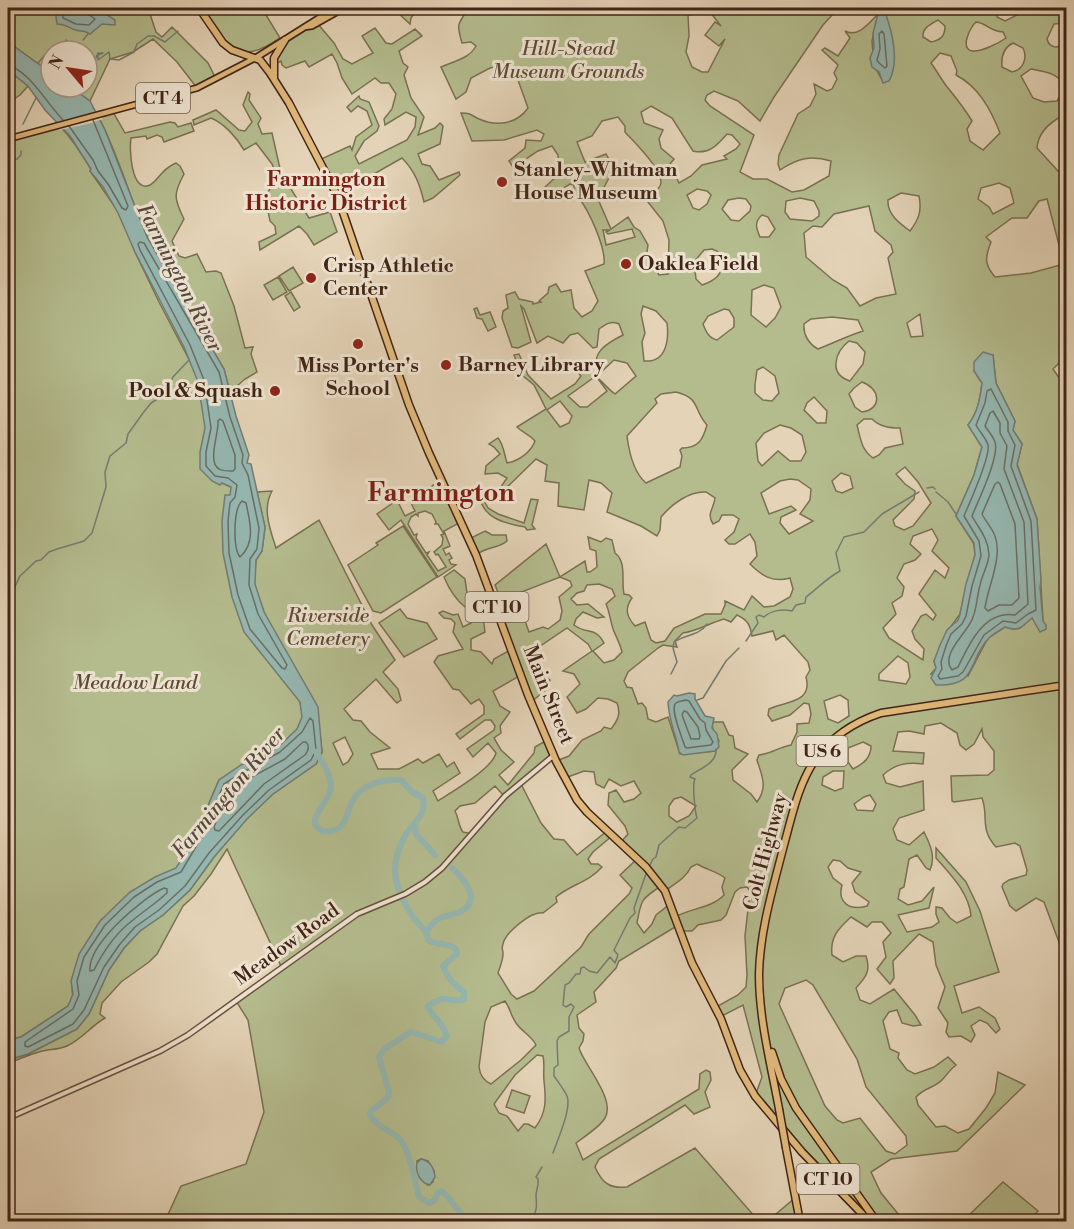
<svg xmlns="http://www.w3.org/2000/svg" width="1074" height="1229" font-family="'Libre Bodoni',serif">
<style>
.green{fill:#b4bc8e;stroke:#7a7052;stroke-width:1.5;fill-rule:evenodd}
.water{fill:#95b7b1;stroke:#737c73;stroke-width:1.5}
.pier{fill:#e4d3b7}
.lines{fill:none;stroke-linecap:round;stroke-linejoin:round}
.shore{stroke:#6a6e64;stroke-width:1.5}
.stream{stroke:#737c73;stroke-width:1.5}
.river{stroke:#95b7b1;stroke-width:6}
.minor-casing{stroke:#69503e;stroke-width:7}
.major-casing{stroke:#402416;stroke-width:8}
.highway-casing{stroke:#402416;stroke-width:9}
.minor{stroke:#ede2d0;stroke-width:4}
.major{stroke:#e2ba7c;stroke-width:4.5}
.highway{stroke:#e2ba7c;stroke-width:6}
.highway-bridge-casing{stroke:#402416;stroke-width:9;stroke-linecap:butt}
.highway-bridge{stroke:#e2ba7c;stroke-width:6}
.poi-dot{fill:#8f2418;stroke:#ede2d0;stroke-width:2}
.labels{text-anchor:middle;dominant-baseline:central;stroke-width:6;stroke-linejoin:round;paint-order:stroke}
.shield{fill:#ede2d0;stroke:#745d4e;stroke-width:1.5}
.shield-label{font-size:18px;font-weight:bold;fill:#402416}
.park-label{font-size:20px;font-style:italic;fill:#5d4a34;stroke:#ede2d0}
.poi-label{font-size:20px;font-weight:bold;fill:#402416;stroke:#ede2d0;text-anchor:start}
.street-label{font-size:20px;fill:#402416;stroke:#ede2d0}
.neighbourhood-label{font-size:21px;font-weight:bold;fill:#7a1f14;stroke:#ede2d0}
.water-label{font-size:21px;font-style:italic;fill:#55493d;stroke:#ede2d0}
.district-label{font-size:26px;font-weight:bold;fill:#7a1f14;stroke:#ede2d0}
</style>
<rect width="100%" height="100%" fill="#e4d3b7"/>
<filter id="stains"><feTurbulence type="fractalNoise" baseFrequency=".00333" numOctaves="4"/><feColorMatrix values="0 0 0 0 .2 0 0 0 0 .09 0 0 0 0 .02 0 0 0 .5 -.17"/></filter>
<radialGradient id="worn" r=".72"><stop offset=".6" stop-color="#630" stop-opacity="0"/><stop offset="1" stop-color="#630" stop-opacity=".3"/></radialGradient>
<path class="green" d="M8,8H148L156,32L162,37L172,27L208,63L216,79L197,88L177,62L153,39L133,52L110,59L90,101L70,87H87V51H51V73L8,42Z
M202,8H264L263,10L280,38C272,43 263,49 254,51C228,57 213,25 202,8Z
M400,8H432L433,11L431,14H427L421,8H418L411,18L410,24L396,11Z
M469,8H835L833,10V14L823,25L774,97L760,121L738,101L714,91L707,95L705,100L710,106L754,135L740,172L753,179H767L792,192L804,190L829,176L831,161C811,155 798,158 780,170L778,164L779,155L798,114L810,106L816,94L814,84L827,91L832,89L837,79L834,73L838,65L822,50L825,48L838,56L850,38L845,31C858,38 869,23 878,14L872,41L873,54L870,58L881,78L890,31L885,12L882,11L881,8H925L927,11L934,12L941,8H997V17L1005,21L1023,12V8H1066V23L1054,24L1047,39C1050,50 1060,48 1066,42V118L1062,116C1049,123 1038,133 1037,148L1058,171L1066,168V356L1053,369L1066,388V961L1044,902L1036,898L1016,911L1010,906L1002,887L1003,884L1009,880L1026,875L1027,870L1020,846L1015,843L996,847C979,828 989,817 982,798L954,802L952,801L951,776L988,775L994,770V751L983,737L982,729L974,744L966,750L960,745L957,733L941,723L925,726L924,734L909,731L898,732L893,751L924,753L923,764C907,762 895,764 883,775L886,783L900,787L923,781L924,810L899,818L893,829L897,840L909,845L924,832C930,844 936,857 930,870L926,868L917,855L909,859L904,887L900,889L898,899L908,905L922,901L934,887L929,908L898,915L907,932L932,927L939,922L936,914V907L942,908L950,918L957,923L971,916C969,893 951,875 936,858V848L966,882L980,911L999,972L954,986L962,1013L979,1007L995,1018L1000,1029L996,1033L987,1023L980,1020L971,1026L975,1035L971,1042L961,1036L949,1037L946,1032L948,1023L938,1008L945,987L936,965L933,942L919,934L893,961L894,978L890,984L877,969L886,957L883,942L891,933L882,922H872L867,927L851,917C838,929 830,937 832,955L843,962L856,956H866C871,971 866,977 856,988L860,1000L870,1004L894,989L915,1015L921,1025L913,1026L902,1023L897,1010L889,1012L883,1021L890,1049L899,1053L898,1058L907,1070L915,1074L934,1067L948,1057L956,1065C949,1070 947,1075 942,1080C934,1088 924,1088 916,1097L918,1105L936,1127L945,1126L958,1133L969,1129L986,1108L995,1093L998,1072L1025,1085L957,1151L891,1159L871,1172L881,1193L904,1221H870L815,1166L755,1096L762,1077L743,1005L720,1017L716,1007L738,995L746,987L747,975L745,936L750,891L747,887L740,888L735,892L726,915L721,920L698,925L692,931H680L675,927L619,961L616,968L594,992L596,1002L577,1015L579,1028L584,1034L583,1041L579,1048C584,1065 616,1099 605,1118C600,1127 585,1136 576,1143L583,1160L699,1089L700,1074L706,1070L710,1072L711,1080L705,1092L710,1107L694,1114L685,1105L599,1159L595,1167C602,1183 610,1189 627,1187L695,1148L755,1217L763,1221L776,1214L795,1198L800,1221H165L181,1186L246,1164L264,1112L248,1020L236,1001L281,968L280,964L227,849L211,874L194,896L183,906L157,954L149,962L121,982L102,1003L100,1014L105,1018C91,1026 82,1039 67,1046C58,1050 48,1049 39,1052C28,1055 18,1060 8,1063V1060L28,1054L77,1029L89,1014L109,970L124,948L140,931L163,915L190,890L214,857L251,813L273,794L316,764L322,752L320,734L282,647L264,612L254,584L256,560L262,551L265,527L257,492L272,491C262,509 270,529 276,548L319,520L372,625L395,660L383,672L398,689L401,700L397,703L394,700L376,679L344,709L353,720L361,721L370,732L390,748L371,754L378,769H399L418,759L423,763L439,754L447,767L454,762L460,773L433,791L438,801C453,791 492,769 496,753L488,743L473,757L467,749L494,730L495,726L491,720H485L460,739L456,734L484,714V706L479,699L471,704L459,690L453,689L434,662L438,656L463,649L453,632L455,623L451,619L444,618L439,613L443,611L453,615L458,614L463,627L471,623L469,616L473,608L470,605L465,607C455,599 449,589 444,577L454,570L465,579L467,593L476,607L494,600L497,608L483,616L485,632L471,639V650L481,652L492,664L494,659L512,649L502,623L515,617L525,621L529,632L543,627L548,629L560,620L562,611L559,597L572,586L570,581L560,577L501,600L495,585L546,544L560,577L585,561L587,572H590L597,567L596,551L590,549L588,537L601,542L606,538L612,540L615,553C627,562 621,581 624,594L629,595L632,598C624,609 627,617 635,626L645,622L651,640L656,643L665,641L674,628L705,614H721L725,605V601L744,610L752,596L764,607L774,606L790,597L793,589L790,578C773,583 762,576 750,564L757,556L755,542L750,534L735,544H729L725,540L734,532L739,519L733,515H722L719,521L713,524C706,513 714,509 715,498L706,492C689,491 672,504 661,517L660,530L657,536L641,526L607,512L612,493L601,483L589,480L584,510L558,506L559,483L545,481L547,465L536,459L502,492L498,491L507,478L498,473L485,474L486,466L500,454L494,447L489,444L498,438C504,445 504,454 507,463C519,461 531,452 535,441C529,434 523,433 517,427L546,409L534,385L522,375L514,355L519,354L528,375L551,399L575,384L581,376L574,368C594,367 601,384 615,394L636,376L627,363L614,360L598,375C590,353 605,344 623,335L619,324C612,320 606,324 599,329L597,347L593,348L578,333L570,335L563,343L548,336L537,343L524,309L521,306L531,342L518,348L512,347L502,318L503,311L508,308L506,295L515,292L519,299L533,302V304L541,302L539,301L548,293L549,287L556,284L561,292L571,290L574,308L582,317L592,311L598,301L585,271L604,264C606,248 589,210 578,197L574,198V185L570,184L552,195L544,196L541,191L559,174L558,155L552,146L538,151L526,159V173L518,175L509,161L525,148L526,140L541,141L544,134L537,130L504,140L472,141L461,113C472,113 470,115 479,119C497,127 517,124 528,108L513,66L511,64L490,68L471,78L466,92L456,99L441,67C454,61 469,59 476,46L471,42L462,43C456,23 458,24 469,8ZM710,12L721,26L715,22L705,35L719,46L725,39L708,72H702L692,67L686,52L689,36L688,15ZM938,20L945,26C945,36 941,40 931,42L923,37C922,28 931,24 938,20ZM976,22C987,23 989,31 1003,32L1006,38C999,43 981,52 973,51C959,50 970,27 976,22ZM1013,43L1023,48C1028,58 1023,70 1012,72L1002,67C1001,57 1003,48 1013,43ZM940,53L951,56L957,71L956,75C979,87 991,110 1000,133L983,150L970,141L967,129L972,121C965,109 957,99 948,88C942,81 937,71 931,63ZM1031,69C1046,72 1058,73 1066,87L1057,101L1044,102L1033,98L1021,76ZM651,106L672,118L693,151C709,155 717,145 727,134L732,135L740,144L736,149L724,156L727,159L702,165L691,176L679,183L670,164L674,159L661,148L659,139L663,130L644,123L641,112ZM618,117L625,126V132C634,142 662,169 661,183C660,190 650,195 648,202L663,221L669,240L668,274L659,275L647,252L648,245L640,231L634,227L628,217L611,229L598,199L614,168L606,154L585,162L577,142L592,136L602,121ZM999,183L1010,188L1014,203L993,214L989,207L978,199L981,188ZM697,189L707,191L711,195L707,204L699,210L693,208L687,195ZM901,193L919,196C922,211 919,219 910,231C899,223 887,214 888,200ZM739,198L746,199L751,206L750,211L739,221L731,220L722,209L728,200ZM800,198L814,201L819,211V216L812,221L790,219L785,212L786,201ZM1047,199L1064,264L1031,273L995,277C984,264 985,258 991,242L986,237L1012,218H1027L1039,201ZM869,206L875,231L891,245L893,252L888,258L896,294L876,298L860,306L847,288L833,280L806,257L804,233L813,226L822,227L834,214ZM762,215L768,217L775,229L769,237H760C756,228 754,222 762,215ZM632,229L635,237L606,245L603,230H610L606,232L608,234ZM712,249L717,251L724,260C721,275 717,280 702,285L696,279L694,262L704,250ZM764,285L774,288L781,307L775,318L766,327L751,315L752,290ZM643,306L656,311L667,323C669,339 667,363 644,361L642,342L645,333L641,314ZM724,309L729,310L734,318V327L717,340C709,338 706,332 703,324L708,316ZM920,314L923,336L911,337L907,323ZM832,317L858,320L863,331C847,336 834,343 818,349C809,344 803,335 804,324L811,319ZM849,341L857,343L865,352L863,364L850,381C828,374 835,352 849,341ZM993,355L996,383L1015,421L1013,430L1022,444L1017,464L1037,519L1043,621L1032,617C1022,627 1020,632 1005,627L988,638L968,676L931,674L936,668L934,661L950,628L960,614L975,555L974,544L956,516L974,475L982,447L968,425C978,412 980,399 982,383L974,371ZM763,367L775,376L779,393L772,401L763,400L755,393V384L757,370ZM596,376L607,391L587,407H580L568,396ZM862,382C880,388 883,409 862,412L855,407L849,394L854,388ZM676,392C701,398 693,410 707,425C703,439 699,448 682,448L680,450L682,456L680,467L646,483C633,472 629,452 627,436L657,403L655,399L661,394ZM814,397L827,411L826,423H817L804,410L807,403ZM560,401L572,416L569,423L560,427L547,410ZM864,419H872C880,427 890,428 900,428L903,444L885,448L879,455L873,458C861,449 861,440 857,425ZM780,425L791,428L802,435L806,452L801,461H790L778,451L762,466L758,461L756,443L764,433ZM905,467L918,482L931,503L913,526L904,530L895,526L893,520L914,499L915,491L905,484L896,474ZM841,473L850,476L853,488L842,493L836,491L832,481ZM790,479L798,480L811,489L810,500L800,514L813,521L789,534L780,523L781,517L796,510L791,506L769,514L761,493L780,481ZM932,529L938,540L932,551L949,568L945,578L935,570L919,594L936,615L933,620L926,614L921,616L912,631L915,639L924,649L923,660L889,638L883,628L896,614L892,603L902,596L904,587L897,578L904,564L915,560L921,554L910,544L913,536ZM599,584L612,589L615,596L606,604C610,613 610,620 613,629C616,637 620,643 622,652L614,660L604,663L593,651L604,643C595,626 587,635 574,625L576,619L583,612L597,618L604,617L588,604L577,605L571,599L577,593L584,591L587,585ZM737,615C748,620 750,625 752,636L773,631L776,640L784,635L808,662L810,670L806,677C813,703 786,701 769,709L768,715L772,721L790,715L804,703L809,704L811,714L809,723L797,724V732L791,745C779,747 771,754 759,755L757,760C762,776 768,787 757,802L751,794L733,780L732,770L748,754L735,748L733,736L729,735L723,722H714L712,724L713,730L719,741L715,751L680,754L668,717L656,722L648,719L646,708L642,703L638,704L632,688L627,687L624,681L628,672L658,648L663,645L677,647L675,641L683,633C697,631 710,623 724,619L731,622ZM567,628L588,644L592,651L563,671L574,674L580,684L567,697L577,713L586,709L598,698L608,699L617,703C621,714 618,720 611,729L604,727L601,731L582,740L569,756L556,761L565,778L584,771L594,772L596,784L604,788L609,779L621,786L634,781L641,793L634,799L624,802L616,790L609,793L608,805L625,826L628,834L620,843L637,859L620,875L632,888L629,894L589,934L581,947L534,991L517,999L511,994L498,973C500,967 503,960 503,954C503,947 501,951 503,944C505,933 531,911 543,913L557,902L556,897C570,885 589,882 602,867L598,864H591L588,859L593,852L612,836L607,831L577,855L564,840L554,839L541,823L520,782L554,755L547,740L535,747L534,753L508,785L499,775L514,762L501,750L494,738L501,733L500,726L510,712L500,706L493,691L521,675L531,702L547,689L550,680C540,673 533,660 536,649ZM898,656L908,663L910,677L906,684L879,680V674ZM840,695L848,700L849,716L838,723L828,719L824,701ZM345,737L353,754L348,762L343,765L333,743ZM863,742L871,746C871,758 863,764 853,769L848,762V748ZM833,771H844L843,788L835,791L822,785L823,777ZM495,786L504,796L472,834L463,832C458,826 459,818 455,811L460,806L475,803ZM870,795L876,804L873,811L857,810L854,804L864,797ZM681,797L696,806L689,816L677,822L669,816V806L674,799ZM833,860L840,861L848,868L861,872L852,883L855,892L869,902L867,906C850,911 837,903 842,885L833,878L828,867ZM697,864C707,870 716,871 725,878L722,887L724,895C712,908 691,908 675,917L670,904L656,915L652,924L644,933L637,923C641,900 641,899 661,886L665,891C674,884 686,878 691,867ZM806,980L813,985L857,1059L866,1087L906,1136L907,1145L895,1154L886,1151L860,1118L843,1123L837,1120L825,1106L779,1004L785,988ZM505,1001C510,1008 511,1016 516,1023C522,1032 531,1035 536,1045L521,1060L491,1084C484,1081 480,1075 479,1067L485,1022L491,1007ZM537,1055L543,1056C545,1064 543,1072 544,1081C546,1099 547,1112 535,1128L528,1124H524L518,1131L507,1116L499,1113L494,1104L515,1075ZM421,1159L428,1161L434,1171L433,1182L428,1185L419,1177L417,1161Z
M317,23L334,43L343,59L352,64L373,53L362,36L375,28L386,43L392,44L415,29L422,36L399,51L403,63L408,67L404,75L411,98L424,117L418,135L435,128L440,123L443,126L440,144L418,154L422,164L430,166L439,180L459,172L460,175L433,198L424,202C420,185 415,171 402,158L337,195L319,160L350,146L352,150L356,137L372,125L367,111L358,106L351,112L347,107L359,96L360,99L369,102L379,126L377,131L364,141L355,156L359,164L407,140L415,127L416,117L406,112L385,125L384,119L392,109L396,94L389,83H381L375,78L352,94L342,78L337,63L332,54L309,67L305,61L286,68L282,65L281,61L275,64C272,43 300,29 317,23Z
M8,70L28,86L20,95L8,103Z
M248,92L250,94L249,100L261,118L258,124L262,134L272,133L281,173L309,218L330,212L337,232L314,245L307,234L299,226L260,250L259,242L276,234L275,226L270,221L265,196L278,178L272,164L256,143L244,150C237,138 224,123 211,118L194,125L193,120L216,110L239,130L245,131L252,122L243,105Z
M113,112L125,133L170,122L175,123L178,127L191,123L194,131L164,142L162,137L157,135L147,139L146,136L131,138C129,148 131,194 150,185C159,180 161,169 176,163L180,166L184,174C173,194 174,199 184,219L172,241L179,256L185,258L197,254L206,272L216,271L221,273L234,306L245,348L253,347L251,354L257,372L245,379L230,392L224,369C198,325 168,281 146,234C129,196 118,153 98,116Z
M60,126C72,139 82,154 91,169L90,171L122,217L135,252L159,302L191,363L202,374L222,483L231,487L273,661L300,702L303,717L296,732L280,746L241,766L219,780L192,843L176,869L82,950L74,972L72,985L73,1003L21,1037L8,1040V139Z
M293,267L303,283L289,291L279,276Z
M278,277L287,292L273,300L264,285Z
M291,292L300,307L294,311L285,296Z
M477,308L480,315L490,312L496,327L488,331L482,319L477,318L474,309Z
M441,479L461,522L444,531L450,546L443,549L446,555L449,553L452,558L449,560L451,564L456,565L438,577L401,520L389,530L377,514L397,500L405,516L415,511L411,503ZM425,511L432,514L436,522L435,524H438L444,534L441,535L443,538L442,545L434,552L436,555L438,554L446,567L438,571L427,555L429,552L426,553L416,538L417,534L414,535L408,524L411,517L416,514L418,516V513Z
M482,497L488,508L498,514L524,523L531,499L538,500L532,525L535,529L527,530L525,527C507,524 484,519 480,498Z
M403,526L437,577L381,613L373,611L348,565L378,545L376,543Z
M485,531L492,535H506L507,541C498,549 488,546 476,555L469,539Z
M400,609L407,618L427,623L437,639L404,657L379,623Z
M512,1090L530,1096L524,1113L506,1107Z
M1003,1182L1038,1211L1028,1221H963Z"/>
<path class="water" d="M57,8H86L94,11L99,8H105L107,15L115,20V25L102,24L90,34C84,30 82,32 76,30C68,28 67,24 57,24L55,10Z
M882,11L885,12C892,31 900,62 889,81L883,83L879,72L872,67L870,58L874,48L873,33L878,14Z
M8,42L51,73V87H70L90,101L105,130L147,237L224,369L236,416L249,455L247,463L251,464L265,527L262,551L256,560L255,584L264,612L318,707L322,752L316,764L273,794L247,819L214,857L190,890L163,915L140,931L124,948L109,970L89,1014L77,1029L28,1054L8,1060V1040L21,1037L68,1006L73,994L71,981L79,954L100,921L130,892L155,877L176,868L192,843L219,780L241,765L277,748L297,729L302,717L300,702L244,632L232,597L223,553L222,521L225,495H230L231,487L222,483L220,485L212,481L200,469V452L205,428L198,382L184,347L135,252L118,213L103,187L90,171L91,169L70,136L45,110L28,86L8,70Z
M983,352L993,355L996,383L1015,421L1013,430L1022,444L1017,465L1037,519L1041,580L1040,587L1043,621L1046,625V629L1040,632L1032,618C1021,627 1020,632 1005,627C1000,630 993,634 989,638C967,660 979,687 936,685L931,678L936,668L934,661L940,645L947,630L958,620L960,614L966,584L975,555L974,543L956,516L974,475L982,447L968,425C978,412 980,399 982,383L974,371V362Z
M689,693L695,694V699L705,716L714,718L712,728L717,734L719,747L715,751L683,755L679,752C676,734 669,722 668,702L674,695L677,696Z
M421,1159C431,1161 434,1168 435,1177L430,1185C420,1183 415,1172 417,1163Z"/>
<path class="pier" d="M98,111L103,119L92,123L60,130L53,123Z"/>
<g class="lines">
<path class="shore" d="M62,8L63,18L76,24L89,25L95,19L88,14L86,8
M882,31L884,34L887,66L885,68L879,63L877,60L880,49L879,34Z
M8,66C27,68 49,106 63,120
M69,126L93,160L98,171L108,184L122,208L126,210L128,206L93,120
M140,242L144,243L219,372L230,417L243,455L242,463L248,475L259,528L257,549L250,559L249,585L258,614L287,665L285,669L282,668L250,629L238,595L229,553L228,521L230,503L235,497L237,485L228,478L215,476L206,466V452L211,428L204,380L190,345L140,250L138,244Z
M991,389L1008,422V431L1015,445L1011,466L1031,521L1036,610L1028,614L1016,623L1003,621L984,635L963,672L958,676L940,679L938,676L942,669L941,662L946,646L951,634L962,624L966,616L972,586L981,556L979,541L964,516C969,504 991,456 988,445C986,438 979,431 976,425L985,403L987,391Z
M993,411L1000,423V433L1007,446L1004,469L1024,522L1028,604L1015,615C984,610 969,644 958,667L952,670C939,654 969,632 973,617C977,607 977,596 980,585C982,575 989,564 989,554C988,538 979,529 972,516C978,501 1000,456 995,442C993,436 988,431 985,426L990,413Z
M220,419L223,421L235,455V469L233,471C229,471 222,471 219,469C207,462 219,433 218,421Z
M998,482L1000,484L1015,524L1019,598L1012,605H999L988,611L985,608C988,586 1003,557 995,536C992,528 986,522 982,514L995,484Z
M242,501L246,503C250,522 256,543 240,557C233,549 233,509 242,501Z
M686,700L689,701L700,719L705,723L706,730L713,742L711,745L687,748L685,747C683,739 669,708 676,703C679,701 683,701 686,700Z
M684,711L687,712L698,727L700,736L699,739H691L682,715Z
M310,718L313,721L316,750L311,760L269,790L243,815L209,853L185,886L159,910L135,927L120,944L104,967L84,1010L73,1024L28,1047L25,1046V1042L73,1009L79,995L77,981L84,957L105,925L134,897L157,882L181,872L197,845L224,784L245,771L280,752L302,732Z
M303,742H306C310,746 308,751 305,755L264,784L219,831L215,830L214,827L230,789L285,759Z
M164,888L167,889V893C156,903 144,911 133,920C117,932 103,952 94,970L90,971C87,945 142,898 164,888Z"/>
<path class="stream" d="M83,40L88,34
M87,53L91,56L92,60H95L98,53H103L98,55V60L109,52L110,59L119,60L134,52L137,44L148,36H154L165,42L178,31
M38,63L50,49L58,46L62,49L66,40L71,45L77,43L86,47L83,48V51
M23,124L36,98
M8,160L17,159L21,155V151
M8,218L9,222L8,223
M927,488L933,487L935,489
M936,492L948,502L956,514
M8,597L11,595L20,576L36,561L41,560L49,552L57,549L84,541L92,533L106,487L105,472L110,456L126,443L128,434L143,413L151,403L164,395L173,377L189,360
M746,641L758,623L756,617L759,615L764,617C771,610 783,609 792,611L796,605L805,603L806,597C818,588 827,578 840,571L836,553L844,537L864,532L882,514L919,492
M671,674L677,662L673,648L674,642C686,634 699,636 707,624
M697,700L703,698L726,661L739,648
M650,865L653,859L656,857L659,845L679,827L685,828L697,818C695,812 692,784 695,779L690,777L691,775C701,768 717,763 716,749
M553,1153C557,1141 572,1108 567,1096C564,1089 558,1082 554,1076V1068L558,1065L557,1041L559,1037L569,1031V1017L574,1007L571,1004L566,1007L563,1005L565,985L569,983L576,974H580L581,968L584,967L589,971L597,973L610,957L615,963L618,955L614,950L630,918L635,913L634,908L646,874
M530,1222C537,1212 537,1207 536,1196C536,1190 539,1185 538,1179L536,1177L542,1167"/>
<path class="river" d="M316,752C323,762 331,775 331,787C330,804 302,820 322,831C345,834 345,818 352,802C361,784 382,779 401,780L412,792L423,798C427,814 414,822 406,834C400,845 395,857 395,870C395,886 404,903 413,917C419,925 427,930 428,940C436,946 447,942 456,949L457,954L443,966C447,978 454,985 464,992V999C447,1004 449,992 428,1006C431,1017 443,1021 447,1036L442,1042L411,1032L384,1049L379,1057L389,1092L388,1097L382,1103L371,1111L370,1114C375,1128 394,1130 402,1142C412,1159 414,1178 419,1197L429,1203L434,1201L438,1193L441,1191C451,1196 457,1213 470,1222
M415,824L416,834L435,855
M426,932C429,928 432,924 435,921C443,915 454,915 462,911C482,899 463,878 452,868"/>
<defs>
<path id="minor" d="M8,1118L160,1051L188,1035L357,914L405,894L425,882L442,868L505,796L553,756"/>
<path id="major" d="M305,27L312,26L344,8
M8,139L197,88L257,57L335,8"/>
<path id="highway" d="M199,8L223,43L232,50L260,60L270,73L289,103L337,195L409,405L429,453L476,555L528,695L556,761L577,800L587,812L646,867L665,891L692,963L721,1019L740,1070L755,1096L802,1152L870,1222
M274,78V58L285,40
M772,1052L781,1079L796,1108L877,1222
M779,1109C771,1065 759,1020 759,974C760,930 773,888 784,845C792,816 798,785 815,760C831,737 854,722 881,713L1066,685
M786,1148L800,1222"/>
</defs>
<use href="#minor" class="minor-casing"/>
<use href="#major" class="major-casing"/>
<use href="#highway" class="highway-casing"/>
<use href="#minor" class="minor"/>
<use href="#major" class="major"/>
<use href="#highway" class="highway"/>
<defs>
<path id="highway-bridge" d="M779,1109L786,1148"/>
</defs>
<use href="#highway-bridge" class="highway-bridge-casing"/>
<use href="#highway-bridge" class="highway-bridge"/>
</g>
<g class="poi-dot">
<circle cx="502" cy="182" r="6"/>
<circle cx="626" cy="264" r="6"/>
<circle cx="311" cy="278" r="6"/>
<circle cx="358" cy="344" r="6"/>
<circle cx="446" cy="365" r="6"/>
<circle cx="275" cy="391" r="6"/>
</g>
<g class="labels">
<g class="shield">
<rect x="136" y="83" width="54" height="30" rx="4.5"/>
<rect x="465.5" y="592" width="63" height="30" rx="4.5"/>
<rect x="796.5" y="736" width="51" height="30" rx="4.5"/>
<rect x="796.5" y="1164" width="63" height="30" rx="4.5"/>
</g>
<g class="shield-label">
<text x="163" y="98">CT 4</text>
<text x="497" y="607">CT 10</text>
<text x="822" y="751">US 6</text>
<text x="828" y="1179">CT 10</text>
</g>
<g class="park-label">
<text x="568" y="49">Hill-Stead<tspan x="568" dy="23">Museum Grounds</tspan></text>
<text x="328" y="616">Riverside<tspan x="328" dy="23">Cemetery</tspan></text>
<text x="135" y="683">Meadow Land</text>
</g>
<g class="poi-label">
<text x="514" y="170">Stanley-Whitman<tspan x="514" dy="23">House Museum</tspan></text>
<text x="638" y="264">Oaklea Field</text>
<text x="323" y="266">Crisp Athletic<tspan x="323" dy="23">Center</tspan></text>
<text x="458" y="365">Barney Library</text>
<text x="358" y="366" text-anchor="middle">Miss Porter's<tspan x="358" dy="23">School</tspan></text>
<text x="263" y="391" text-anchor="end">Pool &amp; Squash</text>
</g>
<g class="street-label">
<text transform="translate(548 695) rotate(68)">Main Street</text>
<text transform="translate(766 852) rotate(-75)">Colt Highway</text>
<text transform="translate(287 945) rotate(-36)">Meadow Road</text>
</g>
<g class="neighbourhood-label">
<text x="326" y="180">Farmington<tspan x="326" dy="24">Historic District</tspan></text>
</g>
<g class="water-label">
<text transform="translate(179 278) rotate(63)">Farmington River</text>
<text transform="translate(229 793) rotate(-50)">Farmington River</text>
</g>
<g class="district-label">
<text x="441" y="493">Farmington</text>
</g>
</g>
<rect width="1074" height="1229" fill="none" stroke="#e4d3b7" stroke-width="30"/>
<rect x="9" y="9" width="1056" height="1211" fill="none" stroke="#402416" stroke-width="3"/>
<rect x="15" y="15" width="1044" height="1199" fill="none" stroke="#402416" stroke-width="1.5"/>
<g transform="translate(69 69) rotate(299)"><circle r="28" fill="#ede2d0" stroke="#a89686" stroke-width="1.5"/>
<path d="M0-4.5L10 22L0 15L-10 22Z" fill="#8f2418"/>
<text y="-9" font-size="16" font-weight="bold" text-anchor="middle" fill="#402416">N</text>
</g>
<rect width="100%" height="100%" filter="url(#stains)"/>
<rect width="100%" height="100%" fill="url(#worn)"/>
</svg>
